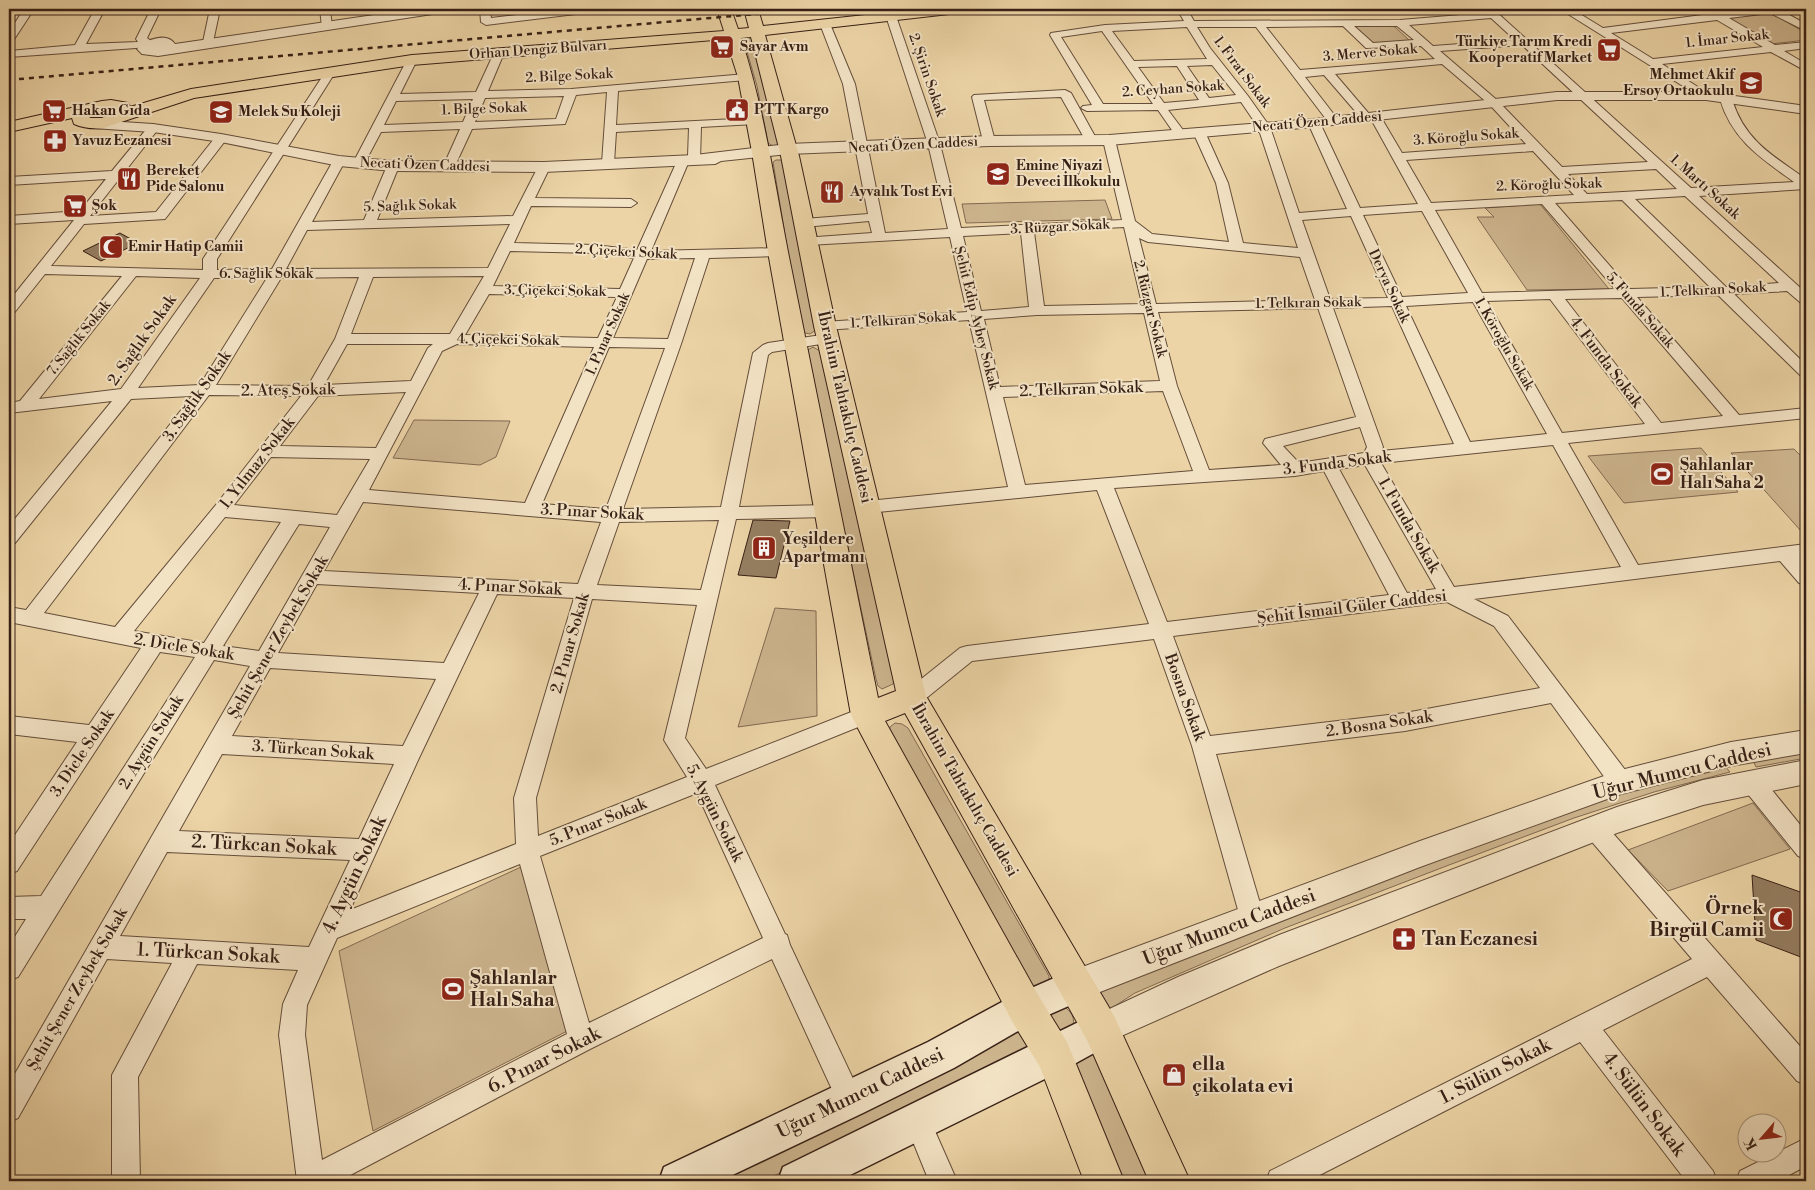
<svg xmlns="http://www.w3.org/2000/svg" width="1815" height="1190" font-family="'Libre Bodoni',serif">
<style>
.green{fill:#cdb58e;stroke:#826a52}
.building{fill:#957e61;stroke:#372016}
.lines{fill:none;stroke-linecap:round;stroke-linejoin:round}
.minor-casing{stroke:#644d3a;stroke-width:2}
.tertiary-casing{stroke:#644d3a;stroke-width:2}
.secondary-casing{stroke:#372016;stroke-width:3}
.primary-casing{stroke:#372016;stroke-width:2}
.minor{fill:#f3e3c5;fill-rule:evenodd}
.tertiary{fill:#f3e3c5;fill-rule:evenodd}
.secondary{fill:#f3e3c5;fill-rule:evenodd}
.primary{fill:#ecd4a6;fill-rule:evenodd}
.rail{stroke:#372016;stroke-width:2.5;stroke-dasharray:5 5;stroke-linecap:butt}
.labels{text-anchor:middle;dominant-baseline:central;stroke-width:4;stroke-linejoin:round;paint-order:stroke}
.far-street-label{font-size:14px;fill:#372016;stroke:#f3e3c5}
.far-poi-label{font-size:14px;font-weight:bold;fill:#372016;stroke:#f3e3c5;text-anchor:start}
.street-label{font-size:16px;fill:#372016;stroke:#f3e3c5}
.poi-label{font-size:16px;font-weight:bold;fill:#372016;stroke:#f3e3c5;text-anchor:start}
.near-street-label{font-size:19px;fill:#372016;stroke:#f3e3c5}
.near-poi-label{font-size:19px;font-weight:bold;fill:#372016;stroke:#f3e3c5;text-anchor:start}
</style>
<rect width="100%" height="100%" fill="#ecd4a6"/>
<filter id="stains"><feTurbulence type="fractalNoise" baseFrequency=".004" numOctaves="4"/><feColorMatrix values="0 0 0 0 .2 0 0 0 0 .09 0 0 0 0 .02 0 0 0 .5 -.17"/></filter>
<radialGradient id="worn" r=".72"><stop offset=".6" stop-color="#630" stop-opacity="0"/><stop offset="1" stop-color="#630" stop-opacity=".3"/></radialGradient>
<path class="green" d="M1769,12L1806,33V40L1771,44L1724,16Z
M1388,25L1395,27L1410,41L1371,43L1352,26Z
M753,36L779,145L773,146L768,143L757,86L743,38Z
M776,160H783L816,330L810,334L801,332L773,162Z
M1105,200L1112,219L966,223L962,204Z
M1540,204L1609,289L1527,290L1477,217H1494L1485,208Z
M813,347L820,351L894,681L893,684L882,689L878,686L876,679L806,351Z
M414,420L510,421L496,457L480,465L393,458Z
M1701,448L1738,492L1624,503L1588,456Z
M1794,449L1806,461V530L1801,531L1731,453Z
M775,608L816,611L817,716L738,727Z
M895,723L902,724L908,728L1049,976V983L1036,989L1029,986L889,733L890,727Z
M1806,748V758L1756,767L1752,758Z
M1723,764L1730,772L1654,792L1574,818L1449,865L1285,928L1135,993L1107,1011L1099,991L1281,918L1639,785Z
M1753,803L1790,849L1668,891L1628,850Z
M521,867L573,1028L373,1131L339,951Z
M1063,1006C1071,1011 1075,1017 1073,1026L1060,1035L1047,1013Z
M1016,1029L1030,1049L881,1128L762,1181H710L876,1105Z
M1088,1046L1101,1059L1154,1181H1122L1075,1062Z"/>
<path class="building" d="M120,233L138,243L101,261L83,251Z
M753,520L790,521L776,578L738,575Z
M1752,875L1806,894V959L1756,940Z"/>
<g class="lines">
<defs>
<path id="minor" d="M24,9H34L13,41L9,42V32Z
M95,9H105L86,44L138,42L136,39L151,9H161L147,38L155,44L150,47L9,57V51L75,45Z
M210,9H220L213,42L208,45L203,42Z
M320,9H330L332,27L331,29H323L322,27Z
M480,9H490L491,18L570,9H597L592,12L486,25L481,22Z
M1177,9H1187L1194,21L1400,20L1485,13L1482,9H1493L1691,188L1794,182C1761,158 1732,140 1720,99L1726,96L1732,99C1744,140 1773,156 1806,179V189L1699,196L1806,293V304L1801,303L1787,291L1734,294L1806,365V378L1801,376L1718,295L1637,297L1739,415L1806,408V418L1568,443L1638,565L1806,544V558L1800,559L1806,566V585L1799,583L1780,561L1474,599L1508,616L1629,775L1632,782L1629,789L1621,792L1613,789L1551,703L1405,731L1216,754L1264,917L1260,925L1252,929L1244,925L1240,917L1192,746L1154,639L972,661L919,704L912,707L905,704L902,698L905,692L960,648L967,646L1149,624L1097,490L868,513L862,511L859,507L862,503L868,501L1008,487L969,320L825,330L820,329L818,326L820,323L825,322L967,312L950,237L808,245L803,244L801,241L803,238L872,233L869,221L804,227L797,223L804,219L868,214L843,84L820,24L825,21L830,24L855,84L885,233L948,229L928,144L886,16L891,13L896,16L940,144L961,228L1122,220L1103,140L1109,136L1115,140L1135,221L1152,234L1229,242L1216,183L1193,132L1199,128L1205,132L1228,183L1243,243L1298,248L1258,127L1241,102L1168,110L1186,134L1180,138L1176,136L1158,110L1087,111L1081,108L1083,106L1092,105L1050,35L1051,33L1105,25L1184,21ZM1491,18L1515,40L1433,46L1409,25ZM1343,26L1366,48L1421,46L1435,59L1300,70L1266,27ZM1354,26H1397L1414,40L1373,43ZM1187,27L1207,59L1134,61L1112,31ZM1197,27H1256L1329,123L1333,124L1339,121L1305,77L1324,75L1362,119H1371L1418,204L1360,208L1320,123L1314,120L1308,123L1347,209L1299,213L1270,127L1248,96L1210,48ZM1102,31L1153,104H1103L1061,37ZM1522,45L1648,162L1562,167L1498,101L1440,51ZM1442,64L1490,105L1526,144L1402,153L1379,114L1375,113L1370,115L1335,74ZM1212,65L1236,95L1209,98L1187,66ZM1177,66L1199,100L1164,103L1138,67ZM1533,151L1574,195L1431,203L1406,160ZM1656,169L1677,189L1587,194L1568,174ZM1685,196L1779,283L1726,287L1635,199ZM1622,200L1710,287L1630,289L1555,203ZM1542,204L1615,289L1482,293L1435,210ZM1421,211H1422L1468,293L1402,297L1363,215ZM1351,216L1388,298L1330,299L1302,220ZM1124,227L1142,304L1044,306L1034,232ZM1021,233L1029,307L981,311L963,236ZM1139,238L1148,242L1300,257L1315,300L1156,304ZM1622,298L1723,416L1661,423L1565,299ZM1550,299L1645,424L1562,433L1487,301ZM1473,302L1547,434L1470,442L1406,306ZM1392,306L1454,444L1381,451L1383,447L1333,308ZM1318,308L1356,417L1265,439L1263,443L1281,465L1209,470L1177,386L1158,312ZM1144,313L1160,381L1000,387L984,319L1037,315ZM1163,391L1193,471L1025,485L1003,397ZM1360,427L1367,447L1364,453L1299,463L1283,446ZM1553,445L1621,567L1454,587L1381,463ZM1365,465L1436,589L1407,593L1339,469ZM1324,471L1389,595L1167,622L1114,488L1295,476ZM1447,602L1494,626L1540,688L1405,713L1210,736L1173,636Z
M1560,9H1572L1603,28L1710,14L1715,11L1721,13L1757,9H1784L1782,11L1806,24V31L1770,13L1729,18L1775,45L1806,42V48L1784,51L1806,64V71L1771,52L1662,64L1712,96L1706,99L1702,98ZM1717,20L1763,47L1653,59L1611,33Z
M499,50L504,53L488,91L571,89L746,74L751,77L746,80L618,91L616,125L755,118L761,121L755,124L701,127L700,159L694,163L689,161L651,251L778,248L785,252L778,256L709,258L681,344L623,509L721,507L753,353L763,345L768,343L828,334L833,336L835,339L833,342L772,352L768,355L739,507L827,505L833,507L836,511L833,515L827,517L736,519L685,738L706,769L859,709L866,706L873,709L876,715L873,721L715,785L785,934L787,935L790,945L863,1100L859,1109L850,1113L841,1109L772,959L590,1049L339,1181H297L279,1035L283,1004L298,970L197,964L138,1077L140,1181H112V1075L172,963L107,959L18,1118L9,1122V1084L250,666L214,660L18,977L9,980V946L26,919H9V897L41,896L195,657L160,652L17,871L9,874V844L77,742L9,734V716L89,725L141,648L9,622V607L26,610L192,396L131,399L15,543L9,545V526L112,401L9,413V403L20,401L122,276L45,274L14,313L9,314V301L74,220L9,224V216L80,211L106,179L9,185V177L112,171L149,126L153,124L159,128L90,216L156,212L217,135H225L227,138L225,141L165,219L84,224L51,266L203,270V259L326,71L331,68L336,71L217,259V270L272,269L333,161L339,157L345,161L312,222L364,220L387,166L393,162L399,166L377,220L513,216L538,167L544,163L550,167L535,198L631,199L637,203L631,207L531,206L514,243L595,245L637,250L678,159L680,156H688L689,128L616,132L614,163L608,167L604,166L602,163L607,92L576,95L565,124L472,129L453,170L449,171L443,167L460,129L381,132L363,166L359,167L353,163L408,58L412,57L417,60L400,94L476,92L494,53ZM564,96L556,119L475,122L485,98ZM473,99L463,122L384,125L396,101ZM510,224L488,268L286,269L307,230ZM510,251L595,253L634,258L620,289L493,286ZM695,258L668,339L613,338L647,259ZM136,276L200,278L121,389L39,399ZM484,276L450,334H351L373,277ZM359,277L335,339L308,386L216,385L281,278ZM214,278H267L200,385L138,388ZM489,294L617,297L598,338L465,335ZM347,344H433L428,348L411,381L324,385ZM457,344L594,347L525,503L369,490L442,351ZM609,347L665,348L606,509L542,504ZM406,392L376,448L280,446L318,396ZM209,395L301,396L215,506L115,627L44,613ZM271,457L370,459L337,515L234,505ZM363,502L601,522L578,584L324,571ZM225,517L281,522L204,643L134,631ZM719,520L701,590L597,585L619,522ZM299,524L330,527L259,651L223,646ZM317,584L479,593L444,663L278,653ZM497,594L574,598L514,798L516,844L350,910L419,758ZM592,599L697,605L664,740L687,777L538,836L536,798ZM270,668L436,679L403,746L232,736ZM222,754L394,764L359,839L179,831ZM697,793L763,938L589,1023L540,856ZM167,852L350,860L309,947L120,936ZM520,864L567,1034L322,1160L305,1035L307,1005L337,938Z
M1065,90L1071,93L1097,140L1095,143H1087L1061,97L984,100L995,141L989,145L983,141L972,97L974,95Z
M1751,771L1759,774L1806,832V859L1798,856L1743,788L1740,781L1743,774Z
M1595,819L1603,822L1806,1053V1085L1797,1081L1707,977L1603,1030L1713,1171L1717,1181H1686L1580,1042L1308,1181H1266L1270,1171L1692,959L1587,836L1584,829L1587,822Z
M918,1109L927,1113L957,1181H929L905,1122L909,1113Z
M1806,1138V1166L1778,1181H1736L1740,1171Z"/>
<path id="tertiary" d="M415,9H445L439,13L158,56L142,54L137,49C146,39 167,32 175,44Z
M1557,92H1706L1806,106V114L1706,100H1557L1314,127L1109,145L989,146L788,154L721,161L715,164L544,172L393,171L339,166L221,142L153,132L92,128L87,127L85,124L87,121L92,120L153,124L221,134L339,156L393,161L544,162L695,155L788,144L989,136L1109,135L1314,119Z
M1806,730V753L1731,766L1621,794L1420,867L1077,1001L1066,996L1061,985L1066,974L1077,969L1420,841L1621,770L1731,742Z
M1806,760V784L1703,805L1617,833L1279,966L1101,1045L1090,1040L1085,1029L1090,1018L1178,977L1279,935L1617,807L1703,780Z"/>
<path id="secondary" d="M1077,968L1089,973L1094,985L1089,997L1037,1020L954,1068L863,1113L720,1181H659L664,1167L928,1042L1013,996Z
M1101,1011L1114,1016L1119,1029L1114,1042L1067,1068L838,1181H778L783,1167Z"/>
<path id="primary" d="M717,9H731L738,29L749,28L744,9H758L763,26L921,9H965L963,12L958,13L765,35L799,156L836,326L926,696L1114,1016L1190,1181H1149L1088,1042L905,713L885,721L1038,995L1067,1042L1124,1181H1084L1040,1067L1012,1021L851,715L768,252L752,152L738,77L726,39L412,65L194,98L103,128C93,129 83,128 74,124L72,118L9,132V122L102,101L111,100L128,103L130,107L191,89L412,55L724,31ZM751,37L781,156L814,326L896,691L878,698C848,549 818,401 788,252C774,180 764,108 741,38ZM111,110L115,111L102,118H89L99,112Z"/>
</defs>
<use href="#minor" class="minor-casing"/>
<use href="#tertiary" class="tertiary-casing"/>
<use href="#secondary" class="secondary-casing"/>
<use href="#primary" class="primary-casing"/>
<use href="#minor" class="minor"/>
<use href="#tertiary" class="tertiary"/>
<use href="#secondary" class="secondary"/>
<use href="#primary" class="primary"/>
<path class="rail" d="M9,80L812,9"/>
</g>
<defs>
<symbol id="supermarket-square" viewBox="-11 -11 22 22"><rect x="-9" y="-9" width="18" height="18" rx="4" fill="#8f2418" stroke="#f3e3c5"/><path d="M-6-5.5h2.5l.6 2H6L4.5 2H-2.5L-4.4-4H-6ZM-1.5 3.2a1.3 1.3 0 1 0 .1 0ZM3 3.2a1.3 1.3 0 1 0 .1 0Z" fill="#fff"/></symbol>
<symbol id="school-square" viewBox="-11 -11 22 22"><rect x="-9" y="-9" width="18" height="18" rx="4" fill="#8f2418" stroke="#f3e3c5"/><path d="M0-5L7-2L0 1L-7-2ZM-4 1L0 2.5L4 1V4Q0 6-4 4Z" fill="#fff"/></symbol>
<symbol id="civic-square" viewBox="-11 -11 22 22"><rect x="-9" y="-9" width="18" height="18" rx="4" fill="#8f2418" stroke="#f3e3c5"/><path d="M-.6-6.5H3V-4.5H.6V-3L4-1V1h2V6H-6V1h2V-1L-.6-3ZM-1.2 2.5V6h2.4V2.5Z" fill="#fff"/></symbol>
<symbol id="pharmacy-square" viewBox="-11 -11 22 22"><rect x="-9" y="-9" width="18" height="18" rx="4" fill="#8f2418" stroke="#f3e3c5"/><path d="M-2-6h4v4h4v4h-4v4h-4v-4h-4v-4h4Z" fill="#fff"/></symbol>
<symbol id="restaurant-square" viewBox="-11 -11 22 22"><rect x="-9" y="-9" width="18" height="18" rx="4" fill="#8f2418" stroke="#f3e3c5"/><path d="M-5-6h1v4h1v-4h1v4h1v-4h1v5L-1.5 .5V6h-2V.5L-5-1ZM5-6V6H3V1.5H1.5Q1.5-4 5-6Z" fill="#fff"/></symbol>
<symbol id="mosque-square" viewBox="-11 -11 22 22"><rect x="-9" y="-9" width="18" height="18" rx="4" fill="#8f2418" stroke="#f3e3c5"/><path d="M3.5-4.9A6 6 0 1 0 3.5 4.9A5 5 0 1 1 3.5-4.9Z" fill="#fff"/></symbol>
<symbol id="stadium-square" viewBox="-11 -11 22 22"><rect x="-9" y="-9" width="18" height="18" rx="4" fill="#8f2418" stroke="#f3e3c5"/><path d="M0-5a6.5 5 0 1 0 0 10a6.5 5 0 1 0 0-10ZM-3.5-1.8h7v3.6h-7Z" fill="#fff"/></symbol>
<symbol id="building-square" viewBox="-11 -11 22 22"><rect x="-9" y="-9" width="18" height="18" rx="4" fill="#8f2418" stroke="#f3e3c5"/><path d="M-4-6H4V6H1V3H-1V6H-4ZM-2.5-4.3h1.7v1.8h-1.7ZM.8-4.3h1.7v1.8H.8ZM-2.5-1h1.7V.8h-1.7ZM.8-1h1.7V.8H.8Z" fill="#fff"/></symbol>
<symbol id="shop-square" viewBox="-11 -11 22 22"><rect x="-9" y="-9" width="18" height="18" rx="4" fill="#8f2418" stroke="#f3e3c5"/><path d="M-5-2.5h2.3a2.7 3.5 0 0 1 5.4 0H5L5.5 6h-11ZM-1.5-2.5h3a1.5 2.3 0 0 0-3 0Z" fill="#fff"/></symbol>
</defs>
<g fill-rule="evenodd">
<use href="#supermarket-square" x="708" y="33" width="28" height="28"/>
<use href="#supermarket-square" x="1595" y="36" width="28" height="28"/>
<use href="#school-square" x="1737" y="69" width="28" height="28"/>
<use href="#civic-square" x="723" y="96" width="28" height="28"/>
<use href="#supermarket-square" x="40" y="97" width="28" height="28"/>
<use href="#school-square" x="207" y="98" width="28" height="28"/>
<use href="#pharmacy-square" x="41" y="127" width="28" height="28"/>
<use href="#school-square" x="984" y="160" width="28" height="28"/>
<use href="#restaurant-square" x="115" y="165" width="28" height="28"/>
<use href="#restaurant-square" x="818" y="178" width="28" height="28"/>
<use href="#supermarket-square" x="61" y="192" width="28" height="28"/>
<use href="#mosque-square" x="97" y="233" width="28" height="28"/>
<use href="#stadium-square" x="1648" y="460" width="28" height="28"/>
<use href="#building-square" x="750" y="534" width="28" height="28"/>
<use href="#mosque-square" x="1767" y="905" width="28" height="28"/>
<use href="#pharmacy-square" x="1390" y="925" width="28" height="28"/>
<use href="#stadium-square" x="439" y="975" width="28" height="28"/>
<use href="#shop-square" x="1160" y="1061" width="28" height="28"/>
</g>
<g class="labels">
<g class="far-street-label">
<text transform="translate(1727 39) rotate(-6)">1. İmar Sokak</text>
<text transform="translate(538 50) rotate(-4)">Orhan Dengiz Bulvarı</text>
<text transform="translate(1370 53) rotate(-5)">3. Merve Sokak</text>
<text transform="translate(1242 72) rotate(53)">1. Fırat Sokak</text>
<text transform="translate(927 75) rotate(71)">2. Şirin Sokak</text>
<text transform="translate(569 76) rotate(-3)">2. Bilge Sokak</text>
<text transform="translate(1173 89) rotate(-4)">2. Ceyhan Sokak</text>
<text transform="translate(484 109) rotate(-2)">1. Bilge Sokak</text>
<text transform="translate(1317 122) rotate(-5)">Necati Özen Caddesi</text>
<text transform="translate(1466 137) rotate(-4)">3. Köroğlu Sokak</text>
<text transform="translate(913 145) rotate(-3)">Necati Özen Caddesi</text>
<text transform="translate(425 165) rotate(2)">Necati Özen Caddesi</text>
<text transform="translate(1549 185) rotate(-2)">2. Köroğlu Sokak</text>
<text transform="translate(1705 187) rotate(42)">1. Martı Sokak</text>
<text transform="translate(410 206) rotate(-2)">5. Sağlık Sokak</text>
<text transform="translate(1060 227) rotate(-3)">3. Rüzgar Sokak</text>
<text transform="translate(626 252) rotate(3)">2. Çiçekci Sokak</text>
<text x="266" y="274">6. Sağlık Sokak</text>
<text transform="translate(1389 286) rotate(65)">Derya Sokak</text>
<text transform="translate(1713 290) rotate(-3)">1. Telkıran Sokak</text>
<text transform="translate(555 291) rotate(1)">3. Çiçekci Sokak</text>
<text transform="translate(1308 303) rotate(-1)">1. Telkıran Sokak</text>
<text transform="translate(1150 309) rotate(76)">2. Rüzgar Sokak</text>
<text transform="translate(1640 310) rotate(49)">5. Funda Sokak</text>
<text transform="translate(976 318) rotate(76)">Şehit Edip Aybey Sokak</text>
<text transform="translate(903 320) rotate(-4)">1. Telkıran Sokak</text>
<text transform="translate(608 334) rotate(-66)">1. Pınar Sokak</text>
<text transform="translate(79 338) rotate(-51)">7. Sağlık Sokak</text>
<text transform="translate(508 340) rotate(1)">4. Çiçekci Sokak</text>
<text transform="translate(1504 344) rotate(60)">1. Köroğlu Sokak</text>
</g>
<g class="far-poi-label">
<text x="1592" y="42" text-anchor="end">Türkiye Tarım Kredi<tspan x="1592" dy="16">Kooperatif Market</tspan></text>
<text x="740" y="47">Sayar Avm</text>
<text x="1734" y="75" text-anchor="end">Mehmet Akif<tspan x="1734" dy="16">Ersoy Ortaokulu</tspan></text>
<text x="754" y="110">PTT Kargo</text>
<text x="72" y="111">Hakan Gıda</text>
<text x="238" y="112">Melek Su Koleji</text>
<text x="72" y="141">Yavuz Eczanesi</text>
<text x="1016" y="166">Emine Niyazi<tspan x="1016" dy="16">Deveci İlkokulu</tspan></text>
<text x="146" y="171">Bereket<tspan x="146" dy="16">Pide Salonu</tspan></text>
<text x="850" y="192">Ayvalık Tost Evi</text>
<text x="92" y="206">Şok</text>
<text x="128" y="247">Emir Hatip Camii</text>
</g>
<g class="street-label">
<text transform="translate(142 340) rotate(-55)">2. Sağlık Sokak</text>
<text transform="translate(1606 362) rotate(53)">4. Funda Sokak</text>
<text transform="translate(1081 389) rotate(-2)">2. Telkıran Sokak</text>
<text transform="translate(288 390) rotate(-1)">2. Ateş Sokak</text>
<text transform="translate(197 396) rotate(-55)">3. Sağlık Sokak</text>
<text transform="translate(845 407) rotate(77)">İbrahim Tahtakılıç Caddesi</text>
<text transform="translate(257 463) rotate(-52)">1. Yılmaz Sokak</text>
<text transform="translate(1337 463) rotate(-7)">3. Funda Sokak</text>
<text transform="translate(592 512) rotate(3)">3. Pınar Sokak</text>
<text transform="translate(1409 525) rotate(60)">1. Funda Sokak</text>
<text transform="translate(510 587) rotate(3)">4. Pınar Sokak</text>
<text transform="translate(1352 607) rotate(-7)">Şehit İsmail Güler Caddesi</text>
<text transform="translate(278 637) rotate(-60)">Şehit Şener Zeybek Sokak</text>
<text transform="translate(570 643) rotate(-74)">2. Pınar Sokak</text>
<text transform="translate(184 647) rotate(9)">2. Dicle Sokak</text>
<text transform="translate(1185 697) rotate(70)">Bosna Sokak</text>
<text transform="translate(1379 724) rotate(-8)">2. Bosna Sokak</text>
<text transform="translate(151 742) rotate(-58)">2. Aygün Sokak</text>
<text transform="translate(313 750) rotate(4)">3. Türkcan Sokak</text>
<text transform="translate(82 753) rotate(-56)">3. Dicle Sokak</text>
<text transform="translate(965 790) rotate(60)">İbrahim Tahtakılıç Caddesi</text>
<text transform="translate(715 813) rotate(63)">5. Aygün Sokak</text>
<text transform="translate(598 822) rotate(-22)">5. Pınar Sokak</text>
<text transform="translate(77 989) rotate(-60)">Şehit Şener Zeybek Sokak</text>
</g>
<g class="poi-label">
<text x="1680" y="465">Şahlanlar<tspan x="1680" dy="18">Halı Saha 2</tspan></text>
<text x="782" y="539">Yeşildere<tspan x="782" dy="18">Apartmanı</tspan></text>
</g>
<g class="near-street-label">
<text transform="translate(1682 771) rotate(-14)">Uğur Mumcu Caddesi</text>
<text transform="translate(264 845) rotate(3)">2. Türkcan Sokak</text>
<text transform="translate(354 875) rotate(-65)">4. Aygün Sokak</text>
<text transform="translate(1229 927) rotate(-21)">Uğur Mumcu Caddesi</text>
<text transform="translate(208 953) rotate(3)">1. Türkcan Sokak</text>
<text transform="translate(544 1060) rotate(-27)">6. Pınar Sokak</text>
<text transform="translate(1495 1071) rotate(-27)">1. Sülün Sokak</text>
<text transform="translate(860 1093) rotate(-26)">Uğur Mumcu Caddesi</text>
<text transform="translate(1644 1104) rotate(53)">4. Sülün Sokak</text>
</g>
<g class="near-poi-label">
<text x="1764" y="908" text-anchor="end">Örnek<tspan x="1764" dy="22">Birgül Camii</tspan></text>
<text x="1422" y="939">Tan Eczanesi</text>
<text x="470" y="978">Şahlanlar<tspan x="470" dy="22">Halı Saha</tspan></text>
<text x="1192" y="1064">ella<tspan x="1192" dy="22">çikolata evi</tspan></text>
</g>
</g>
<rect width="1815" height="1190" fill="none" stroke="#ecd4a6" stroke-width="30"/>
<rect x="10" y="10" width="1795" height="1170" fill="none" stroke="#372016" stroke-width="2.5"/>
<rect x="15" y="15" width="1785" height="1160" fill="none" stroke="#372016"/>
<g transform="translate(1762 1138) rotate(242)"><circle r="24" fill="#f3e3c5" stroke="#a8957f"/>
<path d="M0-4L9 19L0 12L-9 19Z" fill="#8f2418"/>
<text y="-8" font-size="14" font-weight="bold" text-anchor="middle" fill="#372016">K</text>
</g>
<rect width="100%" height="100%" filter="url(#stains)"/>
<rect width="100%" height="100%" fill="url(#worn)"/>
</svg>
